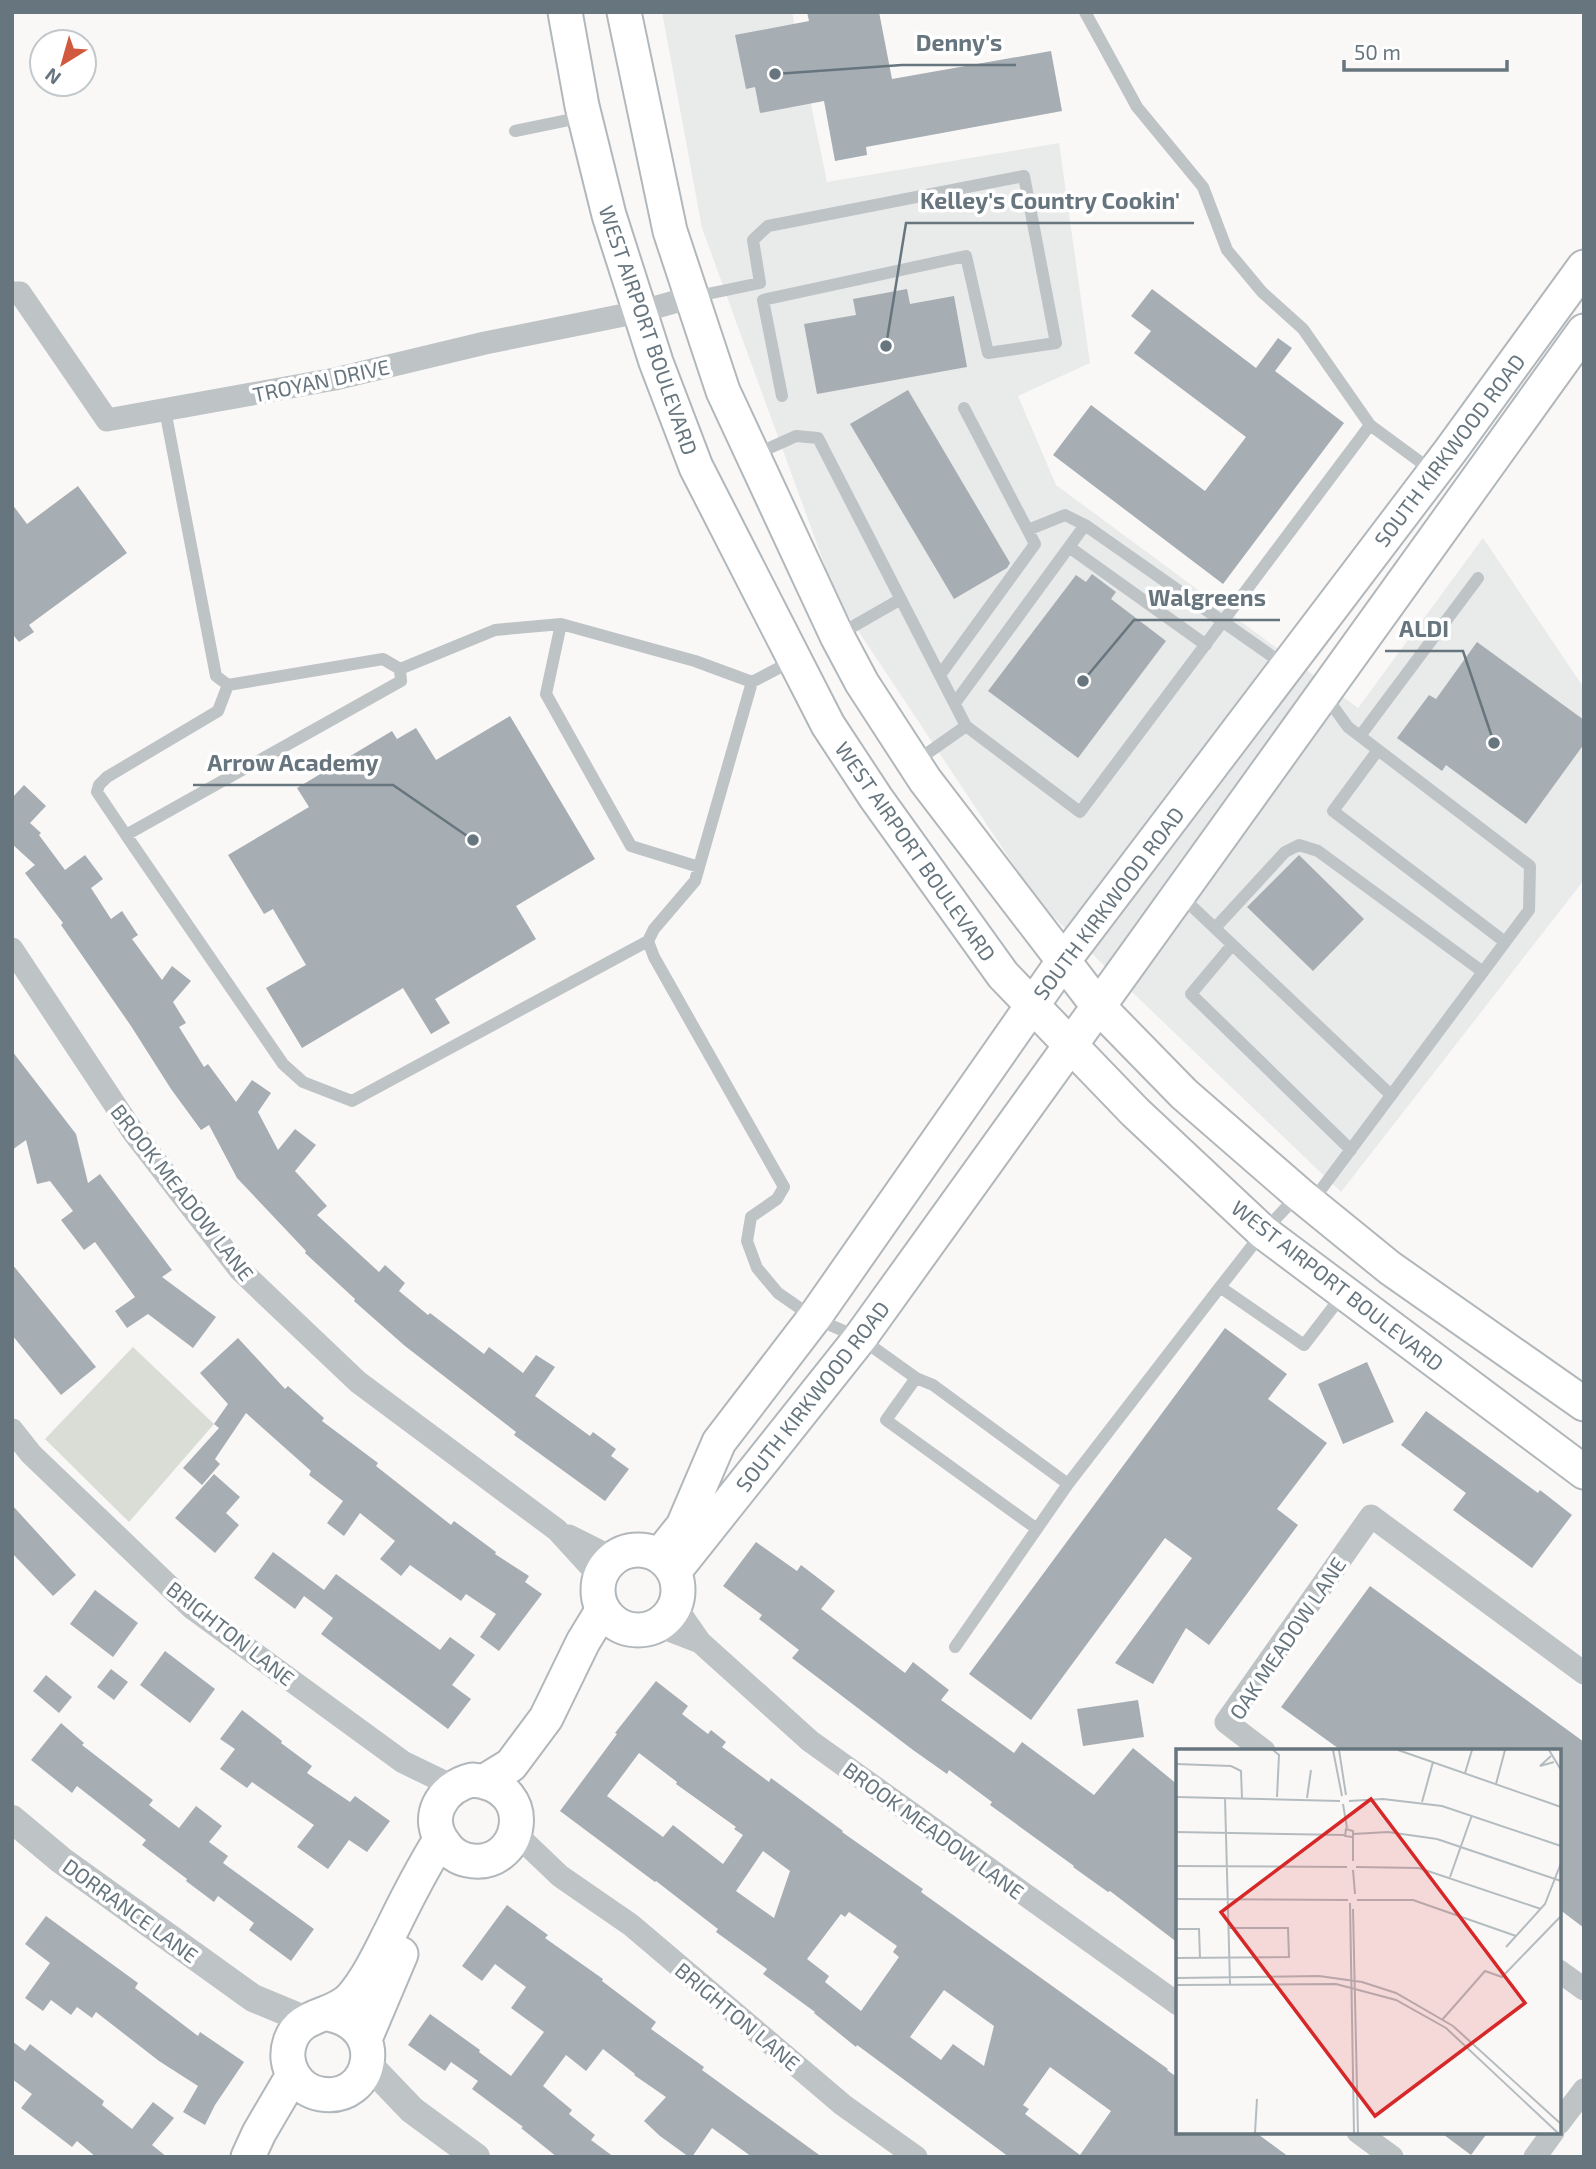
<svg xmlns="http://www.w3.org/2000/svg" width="1596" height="2169" font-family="'Exo 2',sans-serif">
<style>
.built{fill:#e9eaea}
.green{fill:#d9ddd6}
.building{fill:#a6adb3;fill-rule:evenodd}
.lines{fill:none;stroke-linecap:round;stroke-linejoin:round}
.secondary-casing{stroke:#b1b7bb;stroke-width:37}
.service{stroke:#bec3c6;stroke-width:12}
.minor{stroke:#bec3c6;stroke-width:23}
.tertiary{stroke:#bec3c6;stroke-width:28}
.secondary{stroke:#fff;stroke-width:33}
.labels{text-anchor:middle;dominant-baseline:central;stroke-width:7;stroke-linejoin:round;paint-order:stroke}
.street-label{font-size:21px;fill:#66757e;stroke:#fff}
.inset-road{fill:none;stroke:#b5bcc0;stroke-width:2}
.view{fill:#d62828;fill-opacity:0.15;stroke:#d62828;stroke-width:3.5}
.inset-edge{fill:none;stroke:#66757e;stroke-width:3.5}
.leader{fill:none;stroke:#66757e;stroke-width:2.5}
.callout-dot{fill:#66757e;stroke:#fff;stroke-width:2.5}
.callout-label{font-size:23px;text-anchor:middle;font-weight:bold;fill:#66757e;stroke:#fff;stroke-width:7;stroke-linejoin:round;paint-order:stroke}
</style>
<rect width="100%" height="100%" fill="#f9f8f7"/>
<path class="built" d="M662,12H792L827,182L1059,143L1090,363L1018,396L1056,485L1358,708L1483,538L1584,688V880L1341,1192L1039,903L837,599L702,228Z"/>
<path class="green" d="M133,1347L214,1424L129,1522L45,1439Z"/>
<path class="building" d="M807,12H879L892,79L1051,51L1062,111L866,147L867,155L835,161L824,101L760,113L755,87L746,89L735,35L809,21Z
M907,289L910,304L954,296L967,367L817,394L804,324L856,315L853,299Z
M1152,289L1256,368L1278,338L1292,348L1275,371L1344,423L1223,584L1053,455L1091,405L1205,491L1246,437L1134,353L1151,331L1131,316Z
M908,390L1010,563L1007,568L954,599L850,424Z
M78,486L127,553L29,625L34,632L19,642L14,636L12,637V504L27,524Z
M1092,574L1116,592L1111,599L1166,641L1078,758L988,691L1076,575L1086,582Z
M1477,642L1584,720V744L1526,824L1446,765L1442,771L1397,738L1429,695L1436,699Z
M510,716L595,859L516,906L536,939L435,999L450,1023L431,1034L403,988L302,1048L266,988L306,965L273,909L264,914L228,855L309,807L297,788L392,731L397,739L416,728L436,760Z
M24,785L46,806L30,823L41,833L39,835L65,870L85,855L103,879L91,888L111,919L122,911L138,935L132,939L162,980L172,966L191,981L173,1002L186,1023L179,1027L204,1067L208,1064L236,1102L252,1080L271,1093L258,1112L278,1150L295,1129L316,1145L295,1171L327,1206L317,1215L379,1272L385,1265L405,1283L399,1291L428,1315L430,1313L484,1354L489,1347L523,1373L536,1355L555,1367L535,1396L590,1436L593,1432L616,1449L611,1456L629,1469L605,1501L514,1435L516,1432L405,1346L354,1301L355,1299L305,1253L306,1251L237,1178L209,1125L201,1130L171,1089L131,1026L61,925L63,923L25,873L35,865L12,844V798Z
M1299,855L1364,919L1313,971L1247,907Z
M12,1051L76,1134L88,1183L100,1174L172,1270L162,1277L216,1317L193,1348L148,1314L127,1328L115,1311L135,1297L95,1242L84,1250L61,1220L73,1211L50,1181L37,1184L26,1140L12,1150Z
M12,1264L96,1367L61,1395L12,1335Z
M1225,1328L1287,1374L1268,1399L1327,1443L1277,1509L1298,1525L1209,1645L1186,1628L1153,1684L1115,1663L1192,1558L1165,1538L1031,1720L969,1674Z
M238,1338L285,1389L288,1386L324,1418L322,1421L378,1463L376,1466L451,1525L454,1521L496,1552L495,1554L529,1576L525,1582L542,1594L499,1651L480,1637L496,1614L466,1594L461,1601L410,1565L401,1576L380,1559L395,1541L360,1513L344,1536L327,1523L343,1501L309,1475L311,1471L246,1413L215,1459L220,1464L202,1485L183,1468L219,1428L214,1424L228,1404L200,1373Z
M1367,1362L1394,1422L1343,1444L1318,1384Z
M1426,1411L1538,1493L1540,1490L1572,1515L1532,1568L1453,1510L1466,1493L1401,1445Z
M214,1474L240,1497L226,1513L239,1525L215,1553L175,1518Z
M12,1505L76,1575L53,1596L12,1553Z
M756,1542L797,1571L801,1565L835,1591L821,1609L905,1673L913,1662L949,1690L941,1700L1014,1753L1022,1742L1094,1795L1133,1748L1178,1785V1943L1110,1891L1108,1892L1073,1867L1074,1866L990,1805L992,1802L949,1770L947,1774L913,1750L792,1658L799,1650L759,1619L762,1615L723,1586Z
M273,1552L324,1590L336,1574L440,1650L450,1637L475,1655L452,1685L471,1699L448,1729L321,1634L333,1618L304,1596L295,1609L254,1578Z
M1370,1586L1584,1742V1928L1559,1909V1751H1342L1281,1707Z
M95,1590L138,1623L113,1657L70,1624Z
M165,1651L215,1689L190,1723L140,1685Z
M111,1669L128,1682L114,1700L97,1687Z
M46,1675L72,1697L59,1713L33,1691Z
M656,1681L688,1706L682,1714L708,1734L711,1730L726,1742L722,1747L769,1782L771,1778L843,1831L842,1832L923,1889L921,1892L1168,2069L1167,2070L1178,2078V2132H1255L1289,2157H1009L857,2045L856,2047L814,2013L815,2012L763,1974L767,1969L716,1932L718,1929L656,1881L655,1882L560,1811L617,1734L615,1733ZM639,1753L677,1782L676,1784L736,1827L734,1829L743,1835L723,1864L673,1825L663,1837L607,1796ZM763,1851L790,1871L774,1918L736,1891ZM849,1912L897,1946L893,1952L899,1957L861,2011L825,1982L829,1976L807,1959L841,1914L845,1917ZM944,1990L994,2026L984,2066L953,2044L941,2060L910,2037ZM1050,2067L1111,2111L1080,2155L1025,2114L1029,2109L1023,2105Z
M1138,1700L1144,1737L1083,1746L1077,1709Z
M242,1710L282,1741L281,1743L312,1766L307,1773L350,1802L355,1796L390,1821L367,1852L349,1840L328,1869L297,1847L314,1825L252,1782L247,1788L220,1769L235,1749L220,1739Z
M61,1723L84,1743L82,1745L153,1800L149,1805L179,1828L196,1806L222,1826L209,1842L228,1856L223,1863L314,1929L291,1961L249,1930L254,1923L218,1896L214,1902L186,1881L187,1879L142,1845L146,1840L77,1786L72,1793L31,1760Z
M507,1905L548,1935L545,1938L603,1979L602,1981L656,2022L651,2029L704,2067L702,2070L822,2157H752L712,2128L692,2157H689L660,2136L644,2121L666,2097L634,2075L635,2074L603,2049L586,2071L566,2055L543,2086L572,2110L569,2114L595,2135L591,2140L614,2157H557L521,2128L523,2127L472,2089L478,2081L451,2062L445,2071L408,2045L430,2014L480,2050L479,2052L511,2076L544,2032L511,2008L526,1987L495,1964L482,1981L462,1966Z
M46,1916L138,1983L135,1988L198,2036L200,2032L244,2062L215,2105L205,2125L183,2112L198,2086L159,2061L96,2012L92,2018L77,2007L71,2015L51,2000L43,2011L25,1998L50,1963L25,1944Z
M12,2041L25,2051L30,2044L104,2101L102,2105L132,2129L153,2102L174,2118L152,2145L167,2157H96L77,2141L72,2147L21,2108L32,2094L12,2079Z
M1440,2132H1488L1471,2155Z"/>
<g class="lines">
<defs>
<path id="secondary" d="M565,12L582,106L609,215L656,362L696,467L828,725L876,798L1003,975L1135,1112L1263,1232L1584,1472
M624,12L670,231L723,391L837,636L862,683L925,780L1098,1006L1184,1094L1299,1194L1390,1268L1584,1404
M598 1590a40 40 0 1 1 80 0a40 40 0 1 1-80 0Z
M659,1556L683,1526L719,1442L814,1318L1064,960L1451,450L1584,267
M677,1568L860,1338L1584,331
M472,1780C541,1785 522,1872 467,1860C458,1858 450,1852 445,1845C423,1818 442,1787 472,1780Z
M485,1781L511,1765L546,1718L583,1642L603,1609
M328,2014C390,2025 373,2103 321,2094C297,2090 282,2065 290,2042C299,2012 334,2018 352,1997C369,1977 380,1952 392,1929C407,1898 422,1869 440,1840
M365,2039L401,1954
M248,2157L259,2133L293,2075"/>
</defs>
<use href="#secondary" class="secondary-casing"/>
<path class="service" d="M1085,12L1137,107L1203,187L1227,250L1262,292L1303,329L1370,425L1434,472
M515,131L583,117
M693,297L760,283L753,240L768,226L1024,176L1056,343L988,353L966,256L763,300L782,396
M165,410L216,676L228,685L383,659L400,669L495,630L561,624L695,661L752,682
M754,455L796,436L818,438L966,726L1080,812L1370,425
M1028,530L1065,515L1085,525L1286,666
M1069,547L1206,645
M561,624L546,694L631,846L699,867
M838,635L901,599
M794,660L752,682L695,881L654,929L648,941L654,957L784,1187L777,1199L751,1217L747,1241L757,1268L778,1293L814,1318L860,1338L916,1378L933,1385L1068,1484L1220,1287
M400,669L401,681L126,835L283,1064L303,1082L352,1101L648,941
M940,675L1035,544L964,408
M955,703L1085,525
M1360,736L1478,578
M1378,750L1333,811L1505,942
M915,762L966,726
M126,835L97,792L99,785L107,777L218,711L228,685
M1181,896L1391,1095
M1215,928L1285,852L1299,845L1318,851L1483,972
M1232,945L1191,994L1351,1150
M1299,1194L1263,1232L1220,1287L1304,1345L1344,1293
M1311,1203L1529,910L1530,866L1348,727L1324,694
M916,1378L886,1420L1037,1529
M955,1647L1068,1484"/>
<path class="minor" d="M12,293H20L107,420L335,379L485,343L639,312L692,297
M12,949L133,1132L240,1270L358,1382L557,1530L600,1577
M12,1430L31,1454L192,1608L403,1762L455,1787
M569,1536L613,1558
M675,1606L700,1642L810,1741L1178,2004
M656,1625L700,1642
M1264,1751L1226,1722L1371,1516L1584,1673
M515,1833L560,1876L631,1925L843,2105L916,2157
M1559,1971L1584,1989
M1559,2123L1584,2090
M1358,2132L1392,2157
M1535,2157L1553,2132"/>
<path class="tertiary" d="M12,1819L61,1860L253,1998L306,2020
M367,2063L412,2110L476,2157"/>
<use href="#secondary" class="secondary"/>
</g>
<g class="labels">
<g class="street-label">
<text transform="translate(649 330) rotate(71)">WEST AIRPORT BOULEVARD</text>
<text transform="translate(321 380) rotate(-12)">TROYAN DRIVE</text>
<text transform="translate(1449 450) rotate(-53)">SOUTH KIRKWOOD ROAD</text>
<text transform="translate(916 851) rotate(55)">WEST AIRPORT BOULEVARD</text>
<text transform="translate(1108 903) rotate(-53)">SOUTH KIRKWOOD ROAD</text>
<text transform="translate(183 1192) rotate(52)">BROOK MEADOW LANE</text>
<text transform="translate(1338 1285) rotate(38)">WEST AIRPORT BOULEVARD</text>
<text transform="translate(812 1396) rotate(-52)">SOUTH KIRKWOOD ROAD</text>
<text transform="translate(231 1633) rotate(38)">BRIGHTON LANE</text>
<text transform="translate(1287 1638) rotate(-56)">OAK MEADOW LANE</text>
<text transform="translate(934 1830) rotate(36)">BROOK MEADOW LANE</text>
<text transform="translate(131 1910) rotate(36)">DORRANCE LANE</text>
<text transform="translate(738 2016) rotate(40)">BRIGHTON LANE</text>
</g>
</g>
<g transform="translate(1176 1749)">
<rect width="385" height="385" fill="#f9f8f7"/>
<path class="inset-road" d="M97,1L103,6L101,48M157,1L166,47M163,1L170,46M222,1L385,58M373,1L385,21M375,7L364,17L378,13M0,15L55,17L65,22L66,49M289,24L296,1M320,35L329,1M0,48L164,52M49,49L54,235M131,49L135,21M173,52L207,50L266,57L385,97M246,53L257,13M167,55L171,79M0,83L168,86M177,85L212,83L261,90L385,132M176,88L169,87L170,80L177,82V112M0,117L171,118M180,118L243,119L365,160M177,121L179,145M274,128L296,66M0,150L172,151M181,151H237L340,187M174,154L178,384M177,160L182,384M0,180H23L24,209M330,198L369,155L385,114M0,209L113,208L112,179H52M0,229L143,227L186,233L220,244L277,277L385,375M0,236L160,235L220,251L270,279L382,384M266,271L309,222L326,228L385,167M79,384L81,350"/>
<path class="view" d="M195,50L349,254L199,367L45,163Z"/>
<rect width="385" height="385" class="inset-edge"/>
</g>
<path class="leader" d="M775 74L902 65H1016M886 346L906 223H1194M1083 681L1134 620H1280M1494 743L1463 651H1385M473 840L393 785H193"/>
<g class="callout-dot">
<circle cx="775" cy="74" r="7"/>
<circle cx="886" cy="346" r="7"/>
<circle cx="1083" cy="681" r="7"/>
<circle cx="1494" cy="743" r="7"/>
<circle cx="473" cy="840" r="7"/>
</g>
<g class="callout-label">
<text x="959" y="51">Denny's</text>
<text x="1050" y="209">Kelley's Country Cookin'</text>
<text x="1207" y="606">Walgreens</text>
<text x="1424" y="637">ALDI</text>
<text x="293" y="771">Arrow Academy</text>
</g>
<rect width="1596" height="2169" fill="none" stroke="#66757e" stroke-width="28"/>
<g transform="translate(63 63) rotate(217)"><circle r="33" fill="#ffffff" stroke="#c2c8cb" stroke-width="2"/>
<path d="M0-5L12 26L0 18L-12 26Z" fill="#d15a3e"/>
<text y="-10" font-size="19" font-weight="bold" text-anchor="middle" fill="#66757e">N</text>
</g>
<path d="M1344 60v10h163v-10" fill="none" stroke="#66757e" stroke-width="3.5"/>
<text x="1354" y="60" font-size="21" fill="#66757e" stroke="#ffffff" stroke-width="5" paint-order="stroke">50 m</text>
</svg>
